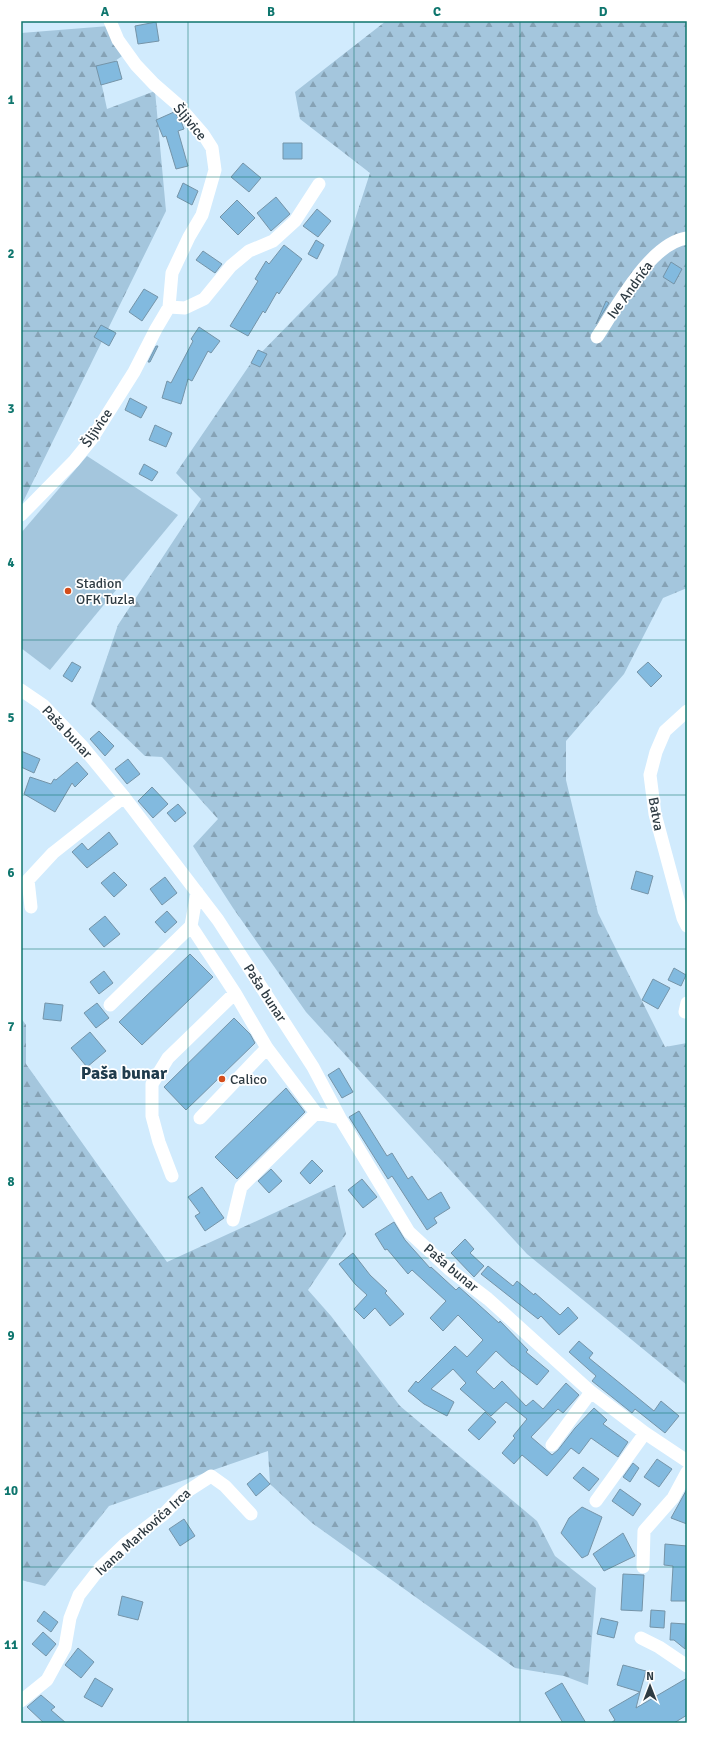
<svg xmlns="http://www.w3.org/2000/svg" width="708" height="1744" font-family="Signika,sans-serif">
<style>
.forest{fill:url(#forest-firs)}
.garden{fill:#a4c6dd}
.building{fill:#82badf;stroke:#7594a8}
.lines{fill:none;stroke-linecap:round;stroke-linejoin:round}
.minor{stroke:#fff;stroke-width:13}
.grid{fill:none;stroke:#0f766e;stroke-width:1;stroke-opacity:0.55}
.poi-dot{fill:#d44d1b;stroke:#fff;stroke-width:1.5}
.labels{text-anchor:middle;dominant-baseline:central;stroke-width:3.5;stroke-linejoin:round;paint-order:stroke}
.street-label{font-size:14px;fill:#2e3b43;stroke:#fff}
.poi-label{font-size:14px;fill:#2e3b43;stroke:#fff;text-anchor:start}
.district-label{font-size:18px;font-weight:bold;fill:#1f3b4c;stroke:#fff}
.neatline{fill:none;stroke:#0f766e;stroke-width:1.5}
.grid-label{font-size:13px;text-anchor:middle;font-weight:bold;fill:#0f766e}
</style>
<defs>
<pattern id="forest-firs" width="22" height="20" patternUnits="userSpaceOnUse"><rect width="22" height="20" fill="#a4c6dd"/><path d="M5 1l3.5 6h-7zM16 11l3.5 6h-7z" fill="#86a2b5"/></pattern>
</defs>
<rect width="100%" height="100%" fill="#d1ebfd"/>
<path class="forest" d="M386,21H687V588L663,598L624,674L566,741V780L598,913L665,1047L687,1043V1385L527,1254L306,1012L233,908L193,846L218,819L162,757L145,756L91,704L118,625L201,499L176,473L251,363L337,275L370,173L300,119L295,92Z
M109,26L128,52L99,72L107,109L155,91L166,211L21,506V33Z
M21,1018L26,1025V1064L167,1262L335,1185L346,1234L308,1290L331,1316L400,1406L537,1521L555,1556L596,1588L588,1685L564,1676L515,1668L312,1523L270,1484L268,1451L109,1506L45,1586L21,1580Z"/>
<path class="garden" d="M87,456L178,515L50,670L21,648V533Z"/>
<path class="building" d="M156,22L159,41L138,44L135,26Z
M117,61L122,79L101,85L96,66Z
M174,112L181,121L184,129L178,131L188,166L176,169L166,136L163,137L156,120Z
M283,143H302V159H283Z
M243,163L261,178L249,192L231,177Z
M183,183L198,191L192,205L177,197Z
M276,197L290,214L271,231L257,213Z
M237,200L255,218L238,235L220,217Z
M317,209L331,221L318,237L303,226Z
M316,240L324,245L317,259L308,254Z
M284,245L302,259L279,294L277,292L265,313L263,311L248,336L230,326L258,281L255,279L266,261L269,264Z
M203,251L222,264L215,273L196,260Z
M671,262L682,269L674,284L663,277Z
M144,289L158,297L142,321L129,312Z
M606,301L609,303L596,324Z
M101,325L116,333L109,346L94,337Z
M199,327L220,341L211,353L208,351L192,381L188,379L181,404L162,398L167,381L171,383L193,341L191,339Z
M156,346H158L150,362H148Z
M258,350L267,354L260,367L251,363Z
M130,398L147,407L141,418L125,410Z
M155,425L172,433L166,447L149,440Z
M144,464L158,472L152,481L139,474Z
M72,662L81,667L72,682L63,676Z
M648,662L662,676L651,687L637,672Z
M99,731L114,746L105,756L90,739Z
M21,751L40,759L34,773L21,767Z
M128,759L140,774L127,784L115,769Z
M77,762L88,774L75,787L72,783L55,812L24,794L30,777L51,784L54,779L56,780Z
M152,787L168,804L153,818L138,801Z
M178,804L186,813L175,822L167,813Z
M109,832L118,844L87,868L72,852L82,843L88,850Z
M636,871L653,876L648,894L631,889Z
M114,872L127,885L114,897L101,883Z
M165,877L177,893L162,905L150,889Z
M167,911L177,922L165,933L155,922Z
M105,916L120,934L104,947L89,929Z
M190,954L213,977L142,1045L119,1022Z
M674,968L686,975L681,986L668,980Z
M104,971L113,983L99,994L90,982Z
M653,979L670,988L658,1009L642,1000Z
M45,1003L63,1005L61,1021L43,1019Z
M97,1003L109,1018L96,1028L84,1013Z
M234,1018L250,1034L255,1043L186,1110L164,1087Z
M90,1032L106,1051L87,1067L71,1048Z
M339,1068L353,1092L342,1098L328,1075Z
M286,1088L305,1112L237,1179L215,1157Z
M359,1111L387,1156L392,1153L408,1179L412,1176L428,1200L441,1192L450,1208L434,1218L437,1223L427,1230L392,1176L388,1179L349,1117Z
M312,1160L323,1171L310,1184L300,1173Z
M271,1169L282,1181L269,1193L258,1181Z
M362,1179L377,1197L363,1208L348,1190Z
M202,1187L224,1218L205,1231L195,1216L200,1213L188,1197Z
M394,1222L405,1240L430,1268L431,1267L456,1290L459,1287L499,1323L500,1321L528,1350L526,1352L549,1371L537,1385L513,1366H512L496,1351L476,1372L494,1389L502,1381L526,1406L533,1400L543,1409L566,1383L579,1395L563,1413L558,1409L531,1437L552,1455L558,1450L575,1428L594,1408L607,1420L603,1424L628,1442L618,1457L591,1438L579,1454L571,1448L547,1476L522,1455L514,1464L502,1453L515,1438L513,1436L527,1419L506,1402L491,1416L460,1389L466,1383L453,1369L431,1389L454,1402L447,1416L424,1404L408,1391L416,1381L418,1383L455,1346L467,1357L483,1340L458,1315L443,1331L430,1318L446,1301L412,1270L408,1274L387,1249L385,1250L375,1234Z
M465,1239L474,1249L470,1253L484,1266L474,1277L451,1253Z
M353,1253L370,1275L387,1291L385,1293L404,1314L390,1326L375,1308L364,1319L354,1309L367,1295L355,1284L339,1264Z
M488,1266L513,1286L517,1281L534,1295L535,1293L560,1315L568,1307L578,1318L559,1335L541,1316L538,1319L481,1274Z
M579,1341L593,1353L589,1358L654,1411L661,1401L679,1416L665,1433L635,1409L632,1413L592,1381L596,1376L569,1352Z
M485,1412L496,1422L479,1440L468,1430Z
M657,1459L672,1469L659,1487L644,1477Z
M633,1463L639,1468L630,1482L623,1477Z
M583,1467L599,1479L589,1491L573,1478Z
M260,1473L270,1484L256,1496L247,1484Z
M620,1489L641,1504L633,1516L612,1501Z
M687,1489V1524L671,1518Z
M582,1507L602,1517L588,1555L582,1558L561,1533L569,1518Z
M184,1519L195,1536L180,1546L169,1529Z
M623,1533L635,1556L604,1571L593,1554Z
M665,1544L687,1546L686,1601H671L673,1566L664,1565Z
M623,1574L644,1575L642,1611L621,1610Z
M122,1596L143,1602L138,1620L118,1615Z
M651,1610L665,1611L664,1628L650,1627Z
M44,1611L58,1622L51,1632L37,1621Z
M601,1618L618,1622L614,1638L597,1634Z
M671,1623L686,1624L685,1649L674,1640H670Z
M43,1632L56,1644L46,1656L32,1644Z
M78,1648L94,1662L81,1678L65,1665Z
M623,1665L646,1671L640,1692L617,1685Z
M95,1678L113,1689L102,1707L84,1697Z
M687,1678V1715L674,1723H611L615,1720L609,1710L640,1692L636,1708Z
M562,1683L586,1723H563L545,1693Z
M41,1695L55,1707L51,1710L66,1723H44L27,1707Z"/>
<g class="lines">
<path class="minor" d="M169,307L185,308L204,299L231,266L249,251L273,241L295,221L319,184
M597,337C617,307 650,243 687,238
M21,515L74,461L91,440L134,372L156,329L169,307L172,273L189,237L202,215L215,170L212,148L203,134L177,104L154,84L136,65L118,40L110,21
M21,690L43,705L82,746L124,797L218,920L313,1067L340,1118L409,1232L449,1269L488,1299L591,1392L645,1433L687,1461
M687,711L665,731L656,752L650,775L655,814L683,918L687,926
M197,892L191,926L235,993L267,1048L316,1113L340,1118
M31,907L28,880L53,853L124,797
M110,1005L191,926
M685,1012L687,1003
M200,1118L267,1048
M172,1176L159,1142L152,1116V1084L168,1058L235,993
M233,1220L241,1187L316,1113
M552,1445L591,1392
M596,1501L645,1433
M643,1567L644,1531L673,1498L687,1472
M641,1638L659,1647L687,1666
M21,1701L47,1680L65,1647L70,1618L79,1595L100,1568L125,1544L164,1514L183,1494L211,1476L225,1486L251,1514"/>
</g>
<path class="grid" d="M188,21V1723M354,21V1723M520,21V1723M21,177H687M21,331H687M21,486H687M21,640H687M21,795H687M21,949H687M21,1104H687M21,1258H687M21,1413H687M21,1567H687"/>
<g class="poi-dot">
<circle cx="68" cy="591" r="4"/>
<circle cx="222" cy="1079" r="4"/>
</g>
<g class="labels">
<g class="street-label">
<text transform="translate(190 122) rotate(50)">Šljivice</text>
<text transform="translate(630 290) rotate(-54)">Ive Andrića</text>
<text transform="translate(97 428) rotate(-56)">Šljivice</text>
<text transform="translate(67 732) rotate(47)">Paša bunar</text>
<text transform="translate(656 814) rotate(80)">Batva</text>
<text transform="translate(265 993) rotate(57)">Paša bunar</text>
<text transform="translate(451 1268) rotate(40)">Paša bunar</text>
<text transform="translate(143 1532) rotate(-42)">Ivana Markovića Irca</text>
</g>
<g class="poi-label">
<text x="76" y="583">Stadion<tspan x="76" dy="16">OFK Tuzla</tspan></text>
<text x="230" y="1079">Calico</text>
</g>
<g class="district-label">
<text x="124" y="1073">Paša bunar</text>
</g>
</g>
<rect width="708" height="1744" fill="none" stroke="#ffffff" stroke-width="44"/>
<g transform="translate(650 1686)" stroke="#ffffff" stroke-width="3" paint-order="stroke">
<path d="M0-3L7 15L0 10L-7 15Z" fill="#2e3b43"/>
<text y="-6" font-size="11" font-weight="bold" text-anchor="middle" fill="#2e3b43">N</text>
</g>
<rect x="22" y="22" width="664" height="1700" class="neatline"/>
<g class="grid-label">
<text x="105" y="16">A</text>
<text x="271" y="16">B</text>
<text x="437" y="16">C</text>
<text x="603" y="16">D</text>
<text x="11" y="104">1</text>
<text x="11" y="258">2</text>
<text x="11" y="413">3</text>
<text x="11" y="567">4</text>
<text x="11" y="722">5</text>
<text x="11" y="877">6</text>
<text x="11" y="1031">7</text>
<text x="11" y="1186">8</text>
<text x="11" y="1340">9</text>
<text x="11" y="1495">10</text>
<text x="11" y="1649">11</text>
</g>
</svg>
